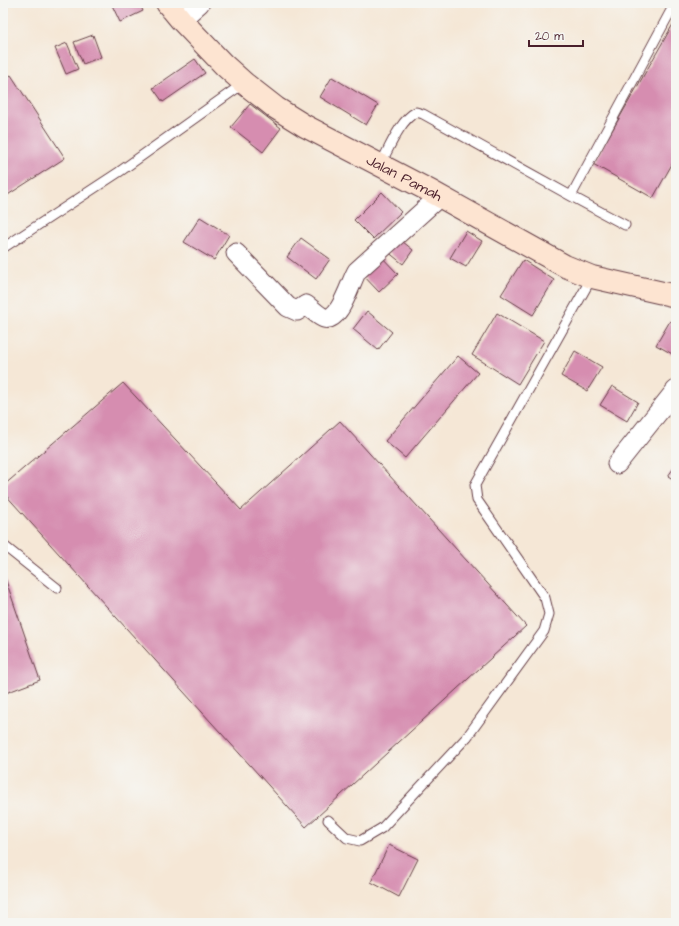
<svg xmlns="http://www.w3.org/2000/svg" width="679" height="926" font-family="'Architects Daughter',sans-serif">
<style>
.building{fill:#d68db0}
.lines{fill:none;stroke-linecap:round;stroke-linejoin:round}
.lane-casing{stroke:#643d45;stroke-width:11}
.street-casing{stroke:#643d45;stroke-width:21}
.secondary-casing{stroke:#643d45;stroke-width:24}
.lane{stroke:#fff;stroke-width:9}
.street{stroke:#fff;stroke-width:19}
.secondary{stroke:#fde4d1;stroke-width:22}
.labels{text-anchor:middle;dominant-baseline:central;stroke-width:3;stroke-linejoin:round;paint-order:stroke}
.street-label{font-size:15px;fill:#4a1f2b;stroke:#f6f6f2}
</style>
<rect width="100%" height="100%" fill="#f6f6f2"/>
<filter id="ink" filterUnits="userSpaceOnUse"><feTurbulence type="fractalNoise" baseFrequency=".025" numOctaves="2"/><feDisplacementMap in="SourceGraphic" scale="8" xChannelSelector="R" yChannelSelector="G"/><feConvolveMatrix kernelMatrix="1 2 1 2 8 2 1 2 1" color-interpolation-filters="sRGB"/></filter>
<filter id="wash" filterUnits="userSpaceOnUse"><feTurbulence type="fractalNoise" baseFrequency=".012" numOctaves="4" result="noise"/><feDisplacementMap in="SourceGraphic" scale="16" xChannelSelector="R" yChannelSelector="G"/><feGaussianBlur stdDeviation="0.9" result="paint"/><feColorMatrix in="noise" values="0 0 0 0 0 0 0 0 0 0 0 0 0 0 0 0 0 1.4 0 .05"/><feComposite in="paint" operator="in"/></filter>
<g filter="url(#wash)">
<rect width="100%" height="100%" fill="#f5e7d6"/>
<g id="blocks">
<path class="building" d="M111,3H139L143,11L120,22Z
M676,19V157L653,198L593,164Z
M93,35L101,57L83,64L74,42Z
M67,43L78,69L66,74L55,48Z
M195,59L205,73L163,102L153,88Z
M11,75L65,158L3,198V80Z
M332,77L378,105L366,125L320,97Z
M250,104L281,128L263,152L231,127Z
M382,192L401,212L373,239L354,220Z
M200,217L229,235L214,260L184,242Z
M466,231L482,241L466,267L450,258Z
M397,237L413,250L403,264L387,251Z
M301,238L330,259L316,279L287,257Z
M379,254L398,274L379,292L360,272Z
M523,260L554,280L533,315L501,295Z
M367,311L392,332L378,350L353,329Z
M497,313L544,341L518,384L472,355Z
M670,321L676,324V356L656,345Z
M575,351L602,367L587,391L561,376Z
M458,356L478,373L405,458L385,441Z
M123,383L241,510L340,421L526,626L306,827L3,492V486Z
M612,386L638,402L627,421L600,405Z
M676,465V481L668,476Z
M3,572L40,680L3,694Z
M389,845L418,859L399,897L371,882Z"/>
</g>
</g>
<g filter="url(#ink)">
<use href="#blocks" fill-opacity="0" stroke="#643d45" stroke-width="1"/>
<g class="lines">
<defs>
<path id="lane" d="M380,165C389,149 400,120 416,112L423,114L571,196L625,225
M571,196L675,3
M3,248L119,172L244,83
M3,545L57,588
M328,820L347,838L360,841L382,828L467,737L544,631L549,614L545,598L477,500L475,485L592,277"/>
<path id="street" d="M181,20L200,3
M236,253L288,307L297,311L306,305C312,309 318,316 324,318C340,323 351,280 357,271L440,196
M617,464L676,390"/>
<g id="secondary">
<path id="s1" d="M167,3L181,20L224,65L244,83L276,108L305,126L432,192L565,266L592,277L676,296"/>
</g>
</defs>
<use href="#lane" class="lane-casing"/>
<use href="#street" class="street-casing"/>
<use href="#secondary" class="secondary-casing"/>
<use href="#lane" class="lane"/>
<use href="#street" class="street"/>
<use href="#secondary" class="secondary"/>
</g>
</g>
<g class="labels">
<g class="street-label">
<text stroke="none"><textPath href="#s1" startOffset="298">Jalan Pamah</textPath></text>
</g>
</g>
<rect width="679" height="926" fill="none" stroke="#f6f6f2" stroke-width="16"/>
<path d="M529 40v6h54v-6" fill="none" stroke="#4a1f2b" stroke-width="2"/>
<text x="535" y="40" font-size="12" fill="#4a1f2b" stroke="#f6f6f2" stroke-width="3" paint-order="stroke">20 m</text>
</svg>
